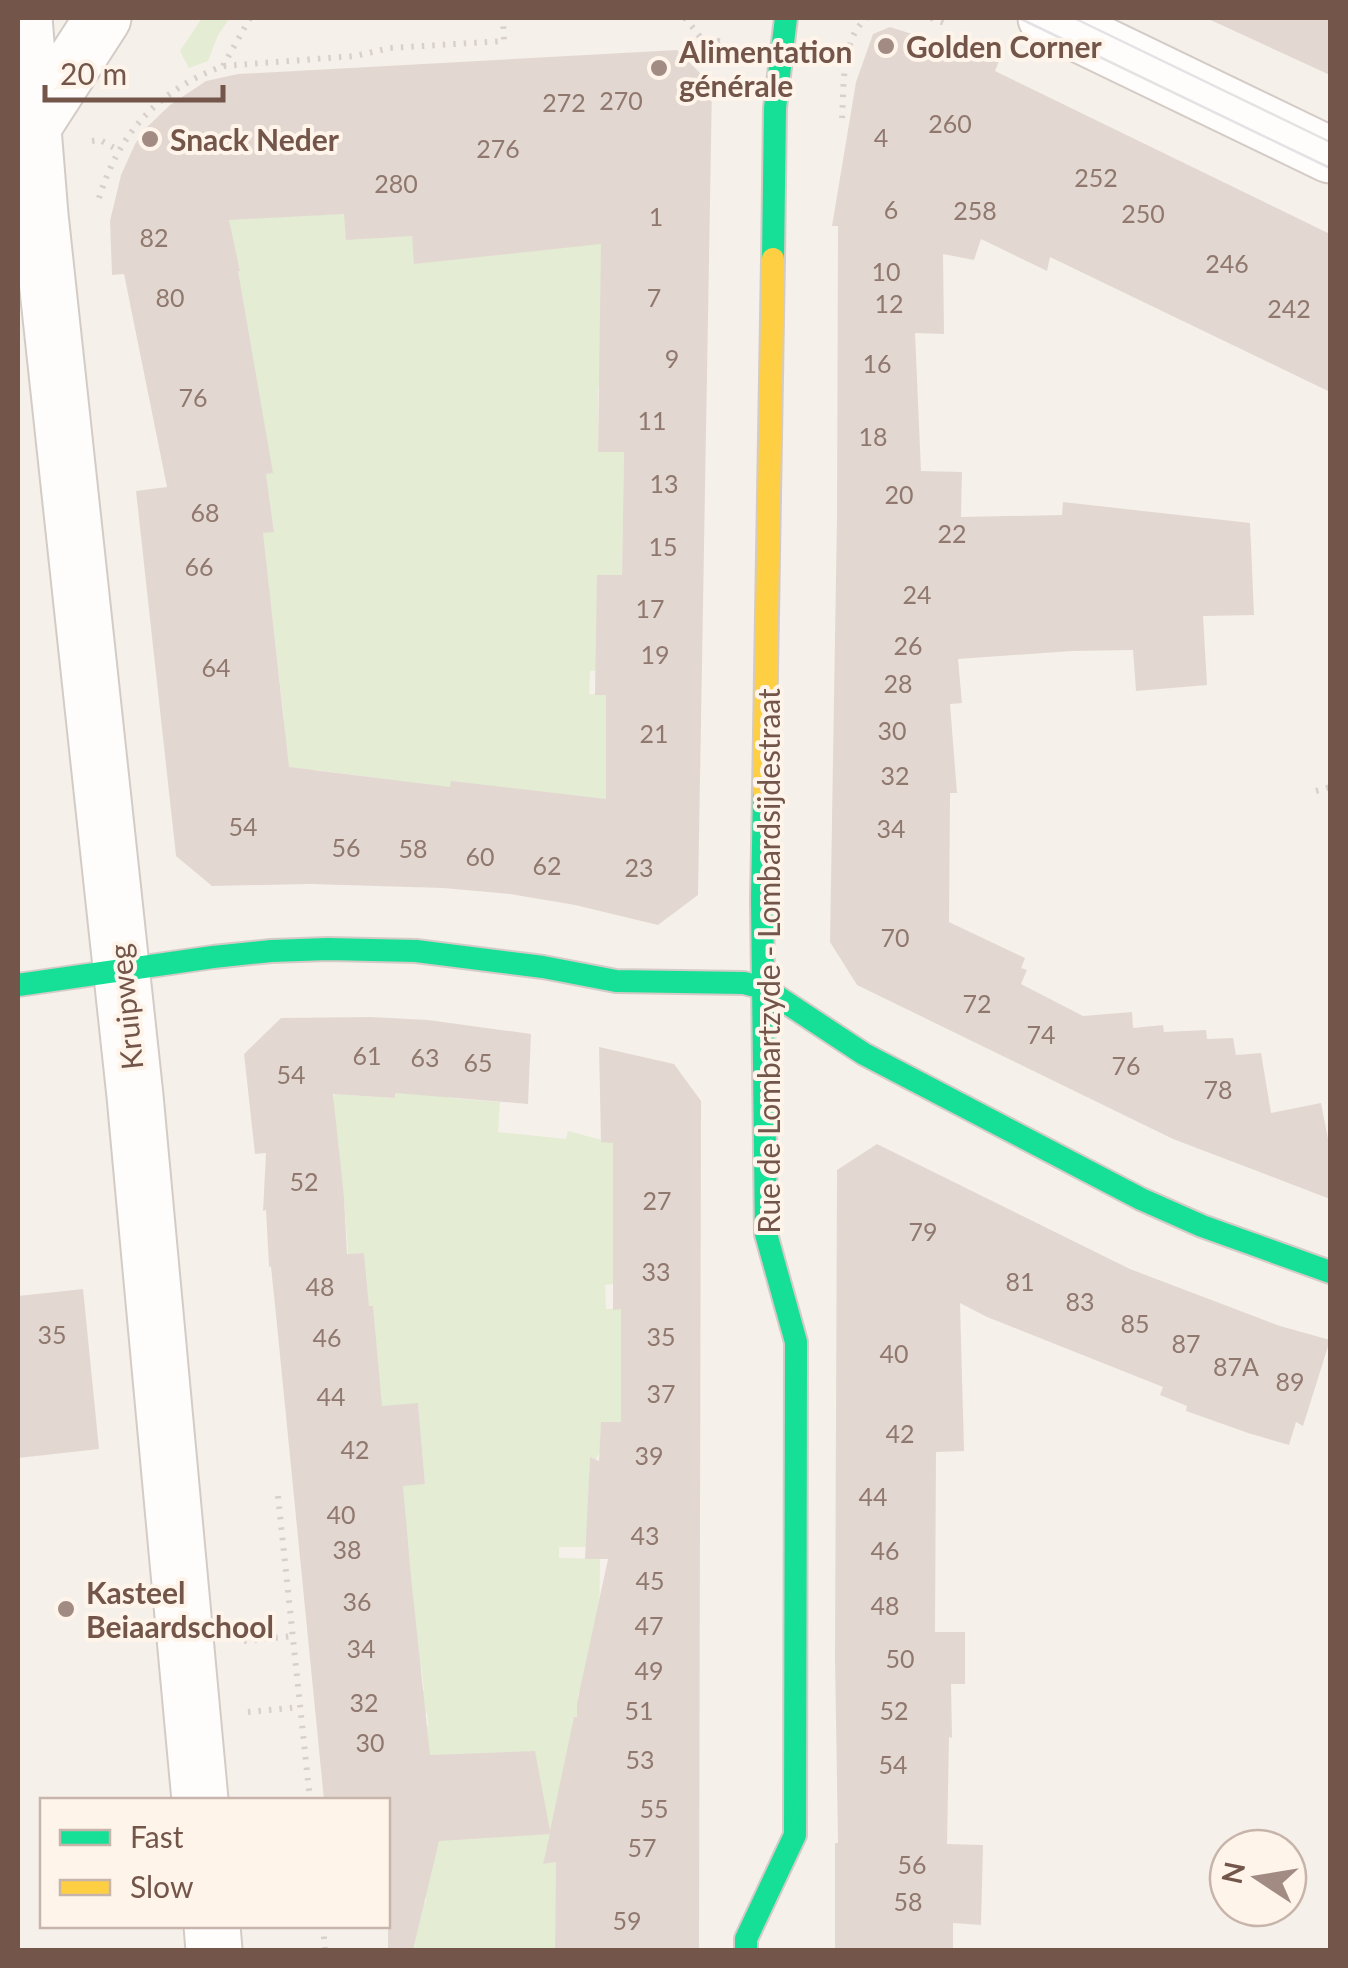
<svg xmlns="http://www.w3.org/2000/svg" width="1348" height="1968" font-family="Lato,sans-serif">
<style>
.green{fill:#e4ecd4}
.building{fill:#e2d8d1;fill-rule:evenodd}
.lines{fill:none;stroke-linecap:round;stroke-linejoin:round}
.street-casing{stroke:#d4cbc6;stroke-width:59}
.fast-casing{stroke:#d5cbc6;stroke-width:26}
.slow-casing{stroke:#d5cbc6;stroke-width:26}
.path{stroke:#d9d0ce;stroke-width:6;stroke-dasharray:2.5 8;stroke-linecap:butt}
.street{stroke:#fefdfc;stroke-width:55}
.fast{stroke:#16e098;stroke-width:22}
.slow{stroke:#ffcf43;stroke-width:22}
.tram{stroke:#e4e2e4;stroke-width:2.5}
.poi-dot{fill:#a18b82;stroke:#fff4ea;stroke-width:4}
.labels{text-anchor:middle;dominant-baseline:central;stroke-width:8;stroke-linejoin:round;paint-order:stroke}
.number-label{font-size:25px;fill:#90786e}
.poi-label{font-size:30px;font-weight:bold;fill:#73554a;stroke:#fff4ea;text-anchor:start}
.street-label{font-size:30px;fill:#73554a;stroke:#fff4ea}
</style>
<rect width="100%" height="100%" fill="#f6f0ea"/>
<path class="green" d="M202,18H230L218,35L208,61L189,68L180,51Z
M606,187L600,325L638,326L598,388V451L624,452L622,575L608,670L590,671L589,694L608,695L606,702V763L619,839L449,802L382,810L384,779L316,770L254,796L284,718L272,614L252,534L274,531L266,476L224,480L207,277L240,270L234,246L188,196L362,213L411,225L415,264Z
M395,1090L448,1094L449,1098L500,1102L498,1132L566,1139L568,1131L613,1143V1284L605,1285L606,1309H622L621,1422H601L600,1451L596,1460L590,1458L588,1502L589,1547H559V1558L600,1559L598,1693H578L577,1727L556,1890L555,1950H400L411,1939L407,1905L426,1902L424,1873L432,1871V1842L442,1840L423,1756L420,1727L428,1726L427,1713H415L414,1691L424,1690L421,1666H415L365,1490L425,1483L418,1404L380,1407L373,1307L369,1306L364,1253L348,1254L344,1197L333,1109L334,1094L394,1098Z"/>
<path class="building" d="M1206,18H1330V75Z
M890,27L950,46L951,42L1000,58L995,71L1330,234V392L1050,257L1047,271L981,239L974,260L943,254L944,334L915,333L921,471L962,472L961,517L1062,515L1063,502L1250,523L1254,615L1203,616L1207,685L1136,691L1133,650L1072,651L958,659L962,703L950,704L957,793H950L949,922L1025,958L1021,968L1027,970L1021,984L1083,1016L1132,1012L1133,1028L1163,1025L1164,1032L1206,1030L1207,1039L1233,1038L1236,1055L1261,1053L1271,1113L1321,1103L1330,1149V1199L1173,1139L857,985L830,942L837,516L838,226H832L856,82L873,34Z
M677,50L712,85L698,895L658,925L575,905L510,894L443,888L310,884L212,886L176,856L136,491L167,487L124,274L112,275L110,221L121,175L135,144L145,129L170,105L206,81L238,74ZM344,214L346,240L412,236L414,264L601,244L598,452H624L622,575H597L595,695H606V799L451,781L450,787L289,767L263,533L274,532L266,474L273,473L238,271H240L229,220Z
M371,1017L428,1020L531,1034L528,1104L395,1093V1098L333,1094L344,1197L347,1254L364,1253L369,1306H373L382,1406L418,1403L425,1484L403,1486L411,1577L430,1755L535,1751L550,1831L574,1717H577V1703L608,1559H585L590,1457L599,1461L601,1422H621V1309L613,1310V1143L601,1142L599,1047L674,1064L701,1101L699,1950H555L556,1862L543,1864L550,1834L439,1841L413,1950H388V1800H324L276,1315L271,1267L269,1266L266,1210L263,1211L266,1153L255,1154L244,1054L281,1018Z
M877,1144L1130,1269L1280,1326L1330,1340L1303,1426L1296,1422L1289,1445L1248,1433L1186,1411L1187,1406L1160,1395L1163,1387L987,1317L960,1303L964,1451L936,1452L935,1632H965V1684H951L952,1738L949,1737L947,1844L983,1845L981,1925L953,1923V1950H835V1843H838L835,1659L837,1170Z
M83,1289L99,1449L18,1458V1296Z"/>
<g class="lines">
<defs>
<path id="street" d="M24,18L40,215L135,1096L200,1800
M1046,18L1330,155
M32,128L103,18
M212,1926L214,1950"/>
<path id="fast" d="M773,259L775,108L786,18
M18,985L213,957L271,951L328,949L416,951L543,967L616,981L744,983L764,988L864,1054L1141,1199L1202,1226L1330,1272
M746,1950V1939L795,1835L796,1342L766,1234L762,899L764,792"/>
<path id="slow" d="M764,792L773,259"/>
</defs>
<use href="#street" class="street-casing"/>
<use href="#fast" class="fast-casing"/>
<use href="#slow" class="slow-casing"/>
<path class="path" d="M685,18L710,49L718,64
M931,18L950,25
M710,49L719,41L726,42
M223,66L250,18
M842,118C844,88 841,38 867,18
M92,141L100,140L118,150
M99,198C119,133 158,90 223,66L355,56L390,48L504,41L503,18
M1316,791L1330,787
M278,1496L310,1800
M244,1641L293,1636
M248,1712L300,1707
M323,1926L325,1950"/>
<use href="#street" class="street"/>
<use href="#fast" class="fast"/>
<use href="#slow" class="slow"/>
<path class="tram" d="M1019,18L1330,168
M1074,18L1330,142"/>
</g>
<g class="poi-dot">
<circle cx="886" cy="46" r="10"/>
<circle cx="659" cy="68" r="10"/>
<circle cx="150" cy="139" r="10"/>
<circle cx="66" cy="1609" r="10"/>
</g>
<g class="labels">
<g class="number-label">
<text x="621" y="100">270</text>
<text x="564" y="102">272</text>
<text x="950" y="123">260</text>
<text x="881" y="137">4</text>
<text x="498" y="148">276</text>
<text x="1096" y="177">252</text>
<text x="396" y="183">280</text>
<text x="891" y="209">6</text>
<text x="975" y="210">258</text>
<text x="1143" y="213">250</text>
<text x="656" y="216">1</text>
<text x="154" y="237">82</text>
<text x="1227" y="263">246</text>
<text x="886" y="271">10</text>
<text x="170" y="297">80</text>
<text x="654" y="297">7</text>
<text x="889" y="303">12</text>
<text x="1289" y="308">242</text>
<text x="672" y="358">9</text>
<text x="877" y="363">16</text>
<text x="193" y="397">76</text>
<text x="652" y="420">11</text>
<text x="873" y="436">18</text>
<text x="664" y="483">13</text>
<text x="899" y="494">20</text>
<text x="205" y="512">68</text>
<text x="952" y="533">22</text>
<text x="663" y="546">15</text>
<text x="199" y="566">66</text>
<text x="917" y="594">24</text>
<text x="650" y="608">17</text>
<text x="908" y="645">26</text>
<text x="655" y="654">19</text>
<text x="216" y="667">64</text>
<text x="898" y="683">28</text>
<text x="892" y="730">30</text>
<text x="654" y="733">21</text>
<text x="895" y="775">32</text>
<text x="243" y="826">54</text>
<text x="891" y="828">34</text>
<text x="346" y="847">56</text>
<text x="413" y="848">58</text>
<text x="480" y="856">60</text>
<text x="547" y="865">62</text>
<text x="639" y="867">23</text>
<text x="895" y="937">70</text>
<text x="977" y="1003">72</text>
<text x="1041" y="1034">74</text>
<text x="367" y="1055">61</text>
<text x="425" y="1057">63</text>
<text x="478" y="1062">65</text>
<text x="1126" y="1065">76</text>
<text x="291" y="1074">54</text>
<text x="1218" y="1089">78</text>
<text x="304" y="1181">52</text>
<text x="657" y="1200">27</text>
<text x="923" y="1231">79</text>
<text x="656" y="1271">33</text>
<text x="1020" y="1281">81</text>
<text x="320" y="1286">48</text>
<text x="1080" y="1301">83</text>
<text x="1135" y="1323">85</text>
<text x="52" y="1334">35</text>
<text x="661" y="1336">35</text>
<text x="327" y="1337">46</text>
<text x="1186" y="1343">87</text>
<text x="894" y="1353">40</text>
<text x="1236" y="1366">87A</text>
<text x="1290" y="1381">89</text>
<text x="661" y="1393">37</text>
<text x="331" y="1396">44</text>
<text x="900" y="1433">42</text>
<text x="355" y="1449">42</text>
<text x="649" y="1455">39</text>
<text x="873" y="1496">44</text>
<text x="341" y="1514">40</text>
<text x="645" y="1535">43</text>
<text x="347" y="1549">38</text>
<text x="885" y="1550">46</text>
<text x="650" y="1580">45</text>
<text x="357" y="1601">36</text>
<text x="885" y="1605">48</text>
<text x="649" y="1625">47</text>
<text x="361" y="1648">34</text>
<text x="900" y="1658">50</text>
<text x="649" y="1670">49</text>
<text x="364" y="1702">32</text>
<text x="639" y="1710">51</text>
<text x="894" y="1710">52</text>
<text x="370" y="1742">30</text>
<text x="640" y="1759">53</text>
<text x="893" y="1764">54</text>
<text x="654" y="1808">55</text>
<text x="642" y="1847">57</text>
<text x="912" y="1864">56</text>
<text x="908" y="1901">58</text>
<text x="627" y="1920">59</text>
</g>
<g class="poi-label">
<text x="906" y="46">Golden Corner</text>
<text x="679" y="51">Alimentation<tspan x="679" dy="34">générale</tspan></text>
<text x="170" y="139">Snack Neder</text>
<text x="86" y="1592">Kasteel<tspan x="86" dy="34">Beiaardschool</tspan></text>
</g>
<g class="street-label">
<text transform="translate(768 961) rotate(-90)">Rue de Lombartzyde - Lombardsijdestraat</text>
<text transform="translate(125 1007) rotate(-96)">Kruipweg</text>
</g>
</g>
<rect width="1348" height="1968" fill="none" stroke="#73554a" stroke-width="40"/>
<rect x="40" y="1798" width="350" height="130" fill="#fff4ea" stroke="#c7b4aa" stroke-width="2.5"/>
<rect x="60" y="1830" width="50" height="15" fill="#16e098" stroke="#c7b4aa" stroke-width="2.5"/>
<text x="130" y="1848" font-size="30" fill="#73554a">Fast</text>
<rect x="60" y="1880" width="50" height="15" fill="#ffcf43" stroke="#c7b4aa" stroke-width="2.5"/>
<text x="130" y="1898" font-size="30" fill="#73554a">Slow</text>
<g transform="translate(1258 1878) rotate(282)"><circle r="48" fill="#fff4ea" stroke="#c7b4aa" stroke-width="2.5"/>
<path d="M0-8L18 38L0 25L-18 38Z" fill="#a18b82"/>
<text y="-15" font-size="28" font-weight="bold" text-anchor="middle" fill="#73554a">N</text>
</g>
<path d="M45 85v15h178v-15" fill="none" stroke="#73554a" stroke-width="5"/>
<text x="60" y="85" font-size="30" fill="#73554a" stroke="#fff4ea" stroke-width="8" paint-order="stroke">20 m</text>
</svg>
